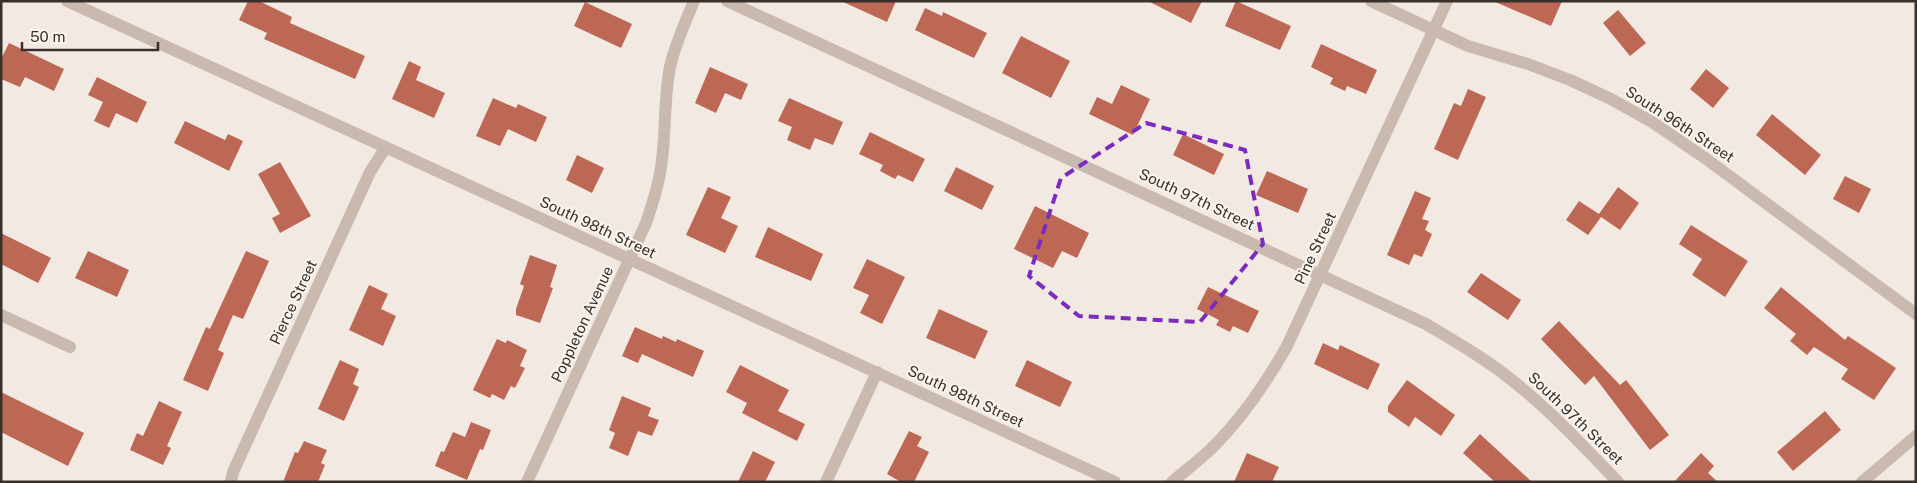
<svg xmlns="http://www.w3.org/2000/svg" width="1917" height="483" font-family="'Public Sans',sans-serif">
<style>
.building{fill:#bd6855}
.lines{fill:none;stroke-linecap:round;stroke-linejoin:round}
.minor{stroke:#cab9af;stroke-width:12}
.marked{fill:none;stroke:#7b2cbf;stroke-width:4;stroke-dasharray:10 6;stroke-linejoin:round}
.labels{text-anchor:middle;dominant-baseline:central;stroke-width:4;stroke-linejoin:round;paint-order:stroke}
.street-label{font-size:15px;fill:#39302c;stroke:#faf4ef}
</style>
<rect width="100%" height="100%" fill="#f2eae2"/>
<path class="building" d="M248,1H259L292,17L290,23L365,56L355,79L264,39L267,33L239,20Z
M841,1H896L887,22Z
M1148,1H1202L1191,23Z
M1236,1L1291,26L1280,50L1225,26Z
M1493,1H1562L1551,26Z
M585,2L632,24L621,48L574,26Z
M925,8L942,16L943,12L987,33L974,58L915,30Z
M1618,10L1646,43L1630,56L1603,23Z
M1021,36L1070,61L1051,98L1002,73Z
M9,43L64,69L54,91L25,77L20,87L1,79V59Z
M1321,44L1377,70L1366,94L1347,86L1345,91L1330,84L1333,78L1311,67Z
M409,61L421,67L416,80L445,93L434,118L392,99Z
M710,67L748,84L741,100L725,93L716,113L695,103Z
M1706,69L1729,88L1713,108L1690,89Z
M97,77L147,102L137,123L116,113L109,128L94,121L103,102L88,95Z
M1121,85L1150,99L1133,135L1089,114L1097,97L1112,104Z
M1468,89L1486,97L1458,160L1434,149L1454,103L1461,106Z
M493,98L516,108L518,104L547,117L536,142L508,129L500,146L476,136Z
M789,98L843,122L833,145L815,138L810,150L787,140L792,127L778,121Z
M1772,114L1821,155L1805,175L1756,135Z
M185,121L225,140L228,134L243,141L229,171L174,143Z
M870,132L925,159L913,182L898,175L895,179L880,171L883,165L859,154Z
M1183,134L1224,154L1214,175L1173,155Z
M577,155L604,168L592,193L566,180Z
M280,162L311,216L280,233L272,218L280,214L258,174Z
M956,167L994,186L982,210L944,191Z
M1267,171L1308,189L1298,213L1256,195Z
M1845,176L1871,189L1859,213L1833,199Z
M708,187L731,197L721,218L738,226L725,253L686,235Z
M1618,187L1639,203L1620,230L1601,217L1588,235L1566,220L1579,201L1599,214Z
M1415,191L1431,198L1422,219L1429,221L1425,230L1432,234L1422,257L1414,254L1409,265L1387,255Z
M1035,206L1089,233L1077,258L1062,251L1053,268L1014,249Z
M1691,225L1748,261L1725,297L1692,275L1702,259L1679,244Z
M768,227L823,254L811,281L755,257Z
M1,233L51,258L38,283L1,264Z
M88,251L129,270L117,297L75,278Z
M246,251L269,261L243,319L233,315L218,350L224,353L208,391L183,380L206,327L210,329Z
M530,255L557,265L550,287L553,288L540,323L516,315V309L524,286L520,284Z
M867,259L905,277L882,324L860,313L869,295L853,288Z
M1481,273L1521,300L1508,320L1467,292Z
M369,285L388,294L381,309L396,316L383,346L349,330Z
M1208,287L1259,311L1248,333L1233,326L1230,332L1216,325L1219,320L1197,309Z
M1781,287L1845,340L1848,336L1896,368L1874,400L1841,379L1848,369L1814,347L1807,355L1790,341L1796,334L1764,308Z
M939,309L988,331L975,359L926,338Z
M1559,321L1620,385L1626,380L1669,435L1650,450L1594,376L1585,385L1541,339Z
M635,327L662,339L663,336L676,342L677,339L704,351L693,377L642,354L638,363L622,356Z
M497,339L506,343L507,340L527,350L520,366L525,368L515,388L511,386L504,400L492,394L490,398L473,390Z
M1323,343L1338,350L1340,345L1380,364L1368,390L1314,364Z
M340,360L359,369L353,384L359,387L344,421L318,409Z
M1027,360L1072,382L1060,407L1015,386Z
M740,365L789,390L778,411L805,424L797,441L742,413L747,403L726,392Z
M1407,380L1455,415L1441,436L1415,417L1409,427L1388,412V406Z
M1,392L84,433L68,466L1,432Z
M622,396L651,408L648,416L659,420L652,436L638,431L628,456L609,448L615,433L609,430Z
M159,401L182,412L167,446L171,448L163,465L130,450L137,433L143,436Z
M1825,411L1841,430L1793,471L1777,452Z
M471,422L491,430L483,450L480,449L467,480L435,466L441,451L444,452L453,432L465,437Z
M909,431L922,437L917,446L929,452L914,482H901L887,474Z
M1480,434L1532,482H1495L1463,453Z
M304,441L327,450L321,463L325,465L318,482H283L295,452L298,453Z
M753,451L775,462L765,482H738Z
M1247,453L1279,467L1272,482H1234Z
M1701,453L1714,466L1708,473L1718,482H1674Z"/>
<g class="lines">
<path class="minor" d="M67,1L1115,482
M727,1L1426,324C1456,342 1486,359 1513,381C1551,411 1584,447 1618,482
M1371,1L1468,46L1528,64L1570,80L1611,99L1652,122L1705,158L1916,314
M1,315L70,347
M231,482L233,472L370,172L386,147
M527,482L646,223C653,202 660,181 662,159C666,128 664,97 670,67C675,44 685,23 694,1
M826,482L877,372
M1172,482C1186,470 1201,459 1214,446C1244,416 1266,383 1287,346L1447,1
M1862,482L1916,436"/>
</g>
<path class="marked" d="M1146,123L1245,150L1263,244L1200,322L1079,316L1029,276L1061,178Z"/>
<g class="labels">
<g class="street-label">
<text transform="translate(1680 124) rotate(33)">South 96th Street</text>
<text transform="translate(1197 199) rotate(25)">South 97th Street</text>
<text transform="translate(598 227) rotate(25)">South 98th Street</text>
<text transform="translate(1315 248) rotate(-65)">Pine Street</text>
<text transform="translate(293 302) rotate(-65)">Pierce Street</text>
<text transform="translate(582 324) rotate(-65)">Poppleton Avenue</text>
<text transform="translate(966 396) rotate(25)">South 98th Street</text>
<text transform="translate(1576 418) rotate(44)">South 97th Street</text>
</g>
</g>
<rect width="1917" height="483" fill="none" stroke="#39302c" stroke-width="5"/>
<path d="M22 42v8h136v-8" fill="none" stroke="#39302c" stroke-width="2.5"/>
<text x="30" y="42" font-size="15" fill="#39302c" stroke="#faf4ef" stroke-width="4" paint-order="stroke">50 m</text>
</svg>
